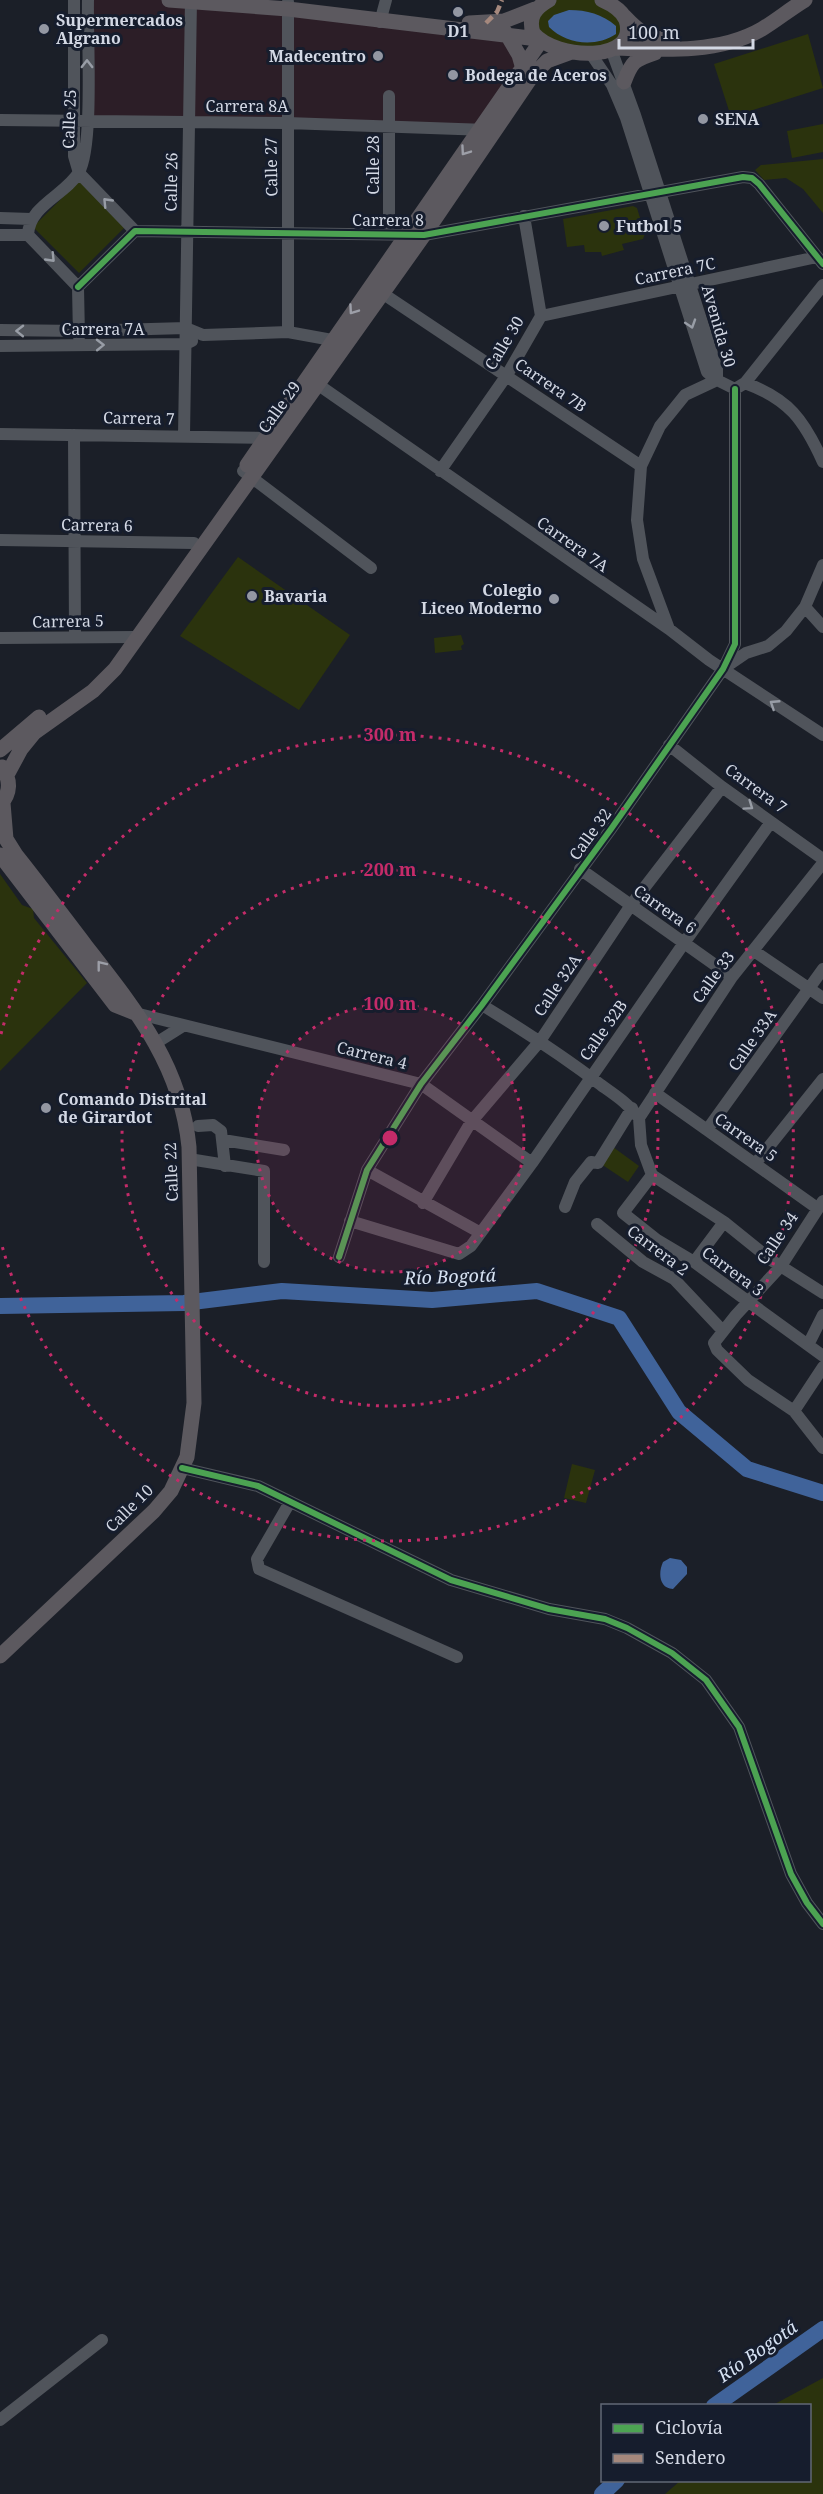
<svg xmlns="http://www.w3.org/2000/svg" width="823" height="2494" font-family="'Noto Serif',serif">
<style>
.commercial{fill:#2c1e27}
.green{fill:#2b330d}
.water{fill:#40639a}
.lines{fill:none;stroke-linecap:round;stroke-linejoin:round}
.river{stroke:#40639a;stroke-width:16}
.minor{stroke:#50545b;stroke-width:12}
.major{stroke:#5c595f;stroke-width:15}
.quiet{stroke:#a5887d;stroke-width:4.5;stroke-dasharray:9 4.5;stroke-linecap:butt}
.cycleway-casing{stroke:#161d2d;stroke-width:10}
.cycleway{stroke:#4ca352;stroke-width:6}
.oneway{stroke:#989da6}
.oneway2{stroke:#9d9fa8}
.ring{fill:none;stroke:#c42b69;stroke-width:3;stroke-dasharray:3 6}
.poi-dot{fill:#9397a2;stroke:#161d2d;stroke-width:2}
.labels{text-anchor:middle;dominant-baseline:central;stroke-width:6;stroke-linejoin:round;paint-order:stroke}
.poi-label{font-size:16px;font-weight:bold;fill:#d3d8e4;stroke:#161d2d;text-anchor:start}
.street-label{font-size:16px;fill:#d3d8e4;stroke:#161d2d}
.water-label{font-size:18px;font-style:italic;fill:#d5e1f2;stroke:#161d2d}
.centre{fill:#c42b69;stroke:#161d2d;stroke-width:3}
.ring-label{font-size:18px;text-anchor:middle;font-weight:bold;fill:#c42b69;stroke:#161d2d;stroke-width:6;stroke-linejoin:round;paint-order:stroke}
</style>
<rect width="100%" height="100%" fill="#1b1f28"/>
<path class="commercial" d="M88,0H167L506,34L522,70L480,129L87,122Z"/>
<path class="green" d="M549,0H602L627,22L615,48L547,45L532,16Z
M808,34L823,88L731,117L714,64Z
M823,124V152L792,158L787,131Z
M823,159V213L803,189L786,178L764,180L755,170L761,165Z
M80,180L126,226L79,273L33,227Z
M633,206L637,208L645,234L643,239L622,244L624,250L602,256L601,252H585L584,245L567,247L563,219Z
M238,557L350,635L299,710L180,636Z
M461,635L464,644L461,646L462,650L435,653L434,638Z
M0,874L22,905L33,909L34,918L87,983L0,1071Z
M613,1147L639,1166L628,1182L601,1164Z
M572,1464L595,1470L586,1503L564,1498Z
M823,2378V2494H665L680,2481L810,2480V2406L773,2405Z"/>
<path class="water" d="M569,10C587,10 602,14 616,26V34C595,48 566,44 549,27L548,21L554,15Z
M670,1558L681,1560L687,1567V1574L673,1589C659,1588 658,1573 663,1562Z"/>
<g class="lines">
<path class="river" d="M0,1306L184,1303L282,1291L432,1300L537,1291L619,1318L679,1412L747,1469L823,1493
M714,2406L823,2329
M602,2494L617,2480"/>
<path class="minor" d="M74,0V156L79,173L135,231
M380,22L386,0
M611,49L635,115L717,369V380
M591,54L612,85L626,118L707,372L717,380L735,389
M389,96V234
M0,120L287,123L487,130
M0,218L31,219
M0,235H28
M78,287L135,231L424,235L743,177L752,178L759,184L823,264
M78,287L28,235C29,205 66,195 79,172C94,146 87,35 88,0
M78,287L79,337
M382,293L641,466
M541,316L817,257
M0,330L79,331L186,328L203,335L288,332L332,340
M288,332V2
M0,346L186,344L192,341
M310,379L669,629L709,660L823,735
M745,383C789,399 804,420 823,462
M735,389L745,383L823,285
M0,434L272,438
M74,435L75,637
M184,436L191,0
M243,471L371,568
M440,471L507,375L541,316L524,216
M0,540L194,543
M805,607L823,627
M669,629L643,559L637,520L641,466L660,426L685,395L717,380
M0,638L136,637
M724,668L746,653L768,646L786,631L805,607L823,565
M669,745L722,787L823,859
M580,869L732,977
M754,951L823,998
M482,1005C523,1030 563,1056 601,1085C615,1095 629,1104 639,1118
M135,1013L421,1084L532,1163
M156,1043L183,1026
M655,1093L817,1208
M639,1118L732,977L823,863
M639,1118L641,1145L652,1175L724,1222L771,1260L823,1293
M198,1126L213,1125L221,1131L225,1166
M707,1130L823,969
M223,1140L284,1150
M189,1159L264,1171V1262
M755,1164L823,1079
M367,1170L479,1232
M652,1175L623,1213L657,1240L694,1262L823,1356
M823,1201L781,1266L736,1315L714,1343L717,1350L748,1380L794,1411L823,1448
M423,1203L471,1122L540,1041L631,905L722,787
M565,1207L575,1182L591,1162L598,1163L632,1108
M350,1221L459,1254L471,1246L532,1163L684,943L771,822
M597,1224L643,1262L674,1279L723,1331
M339,1257L367,1170L421,1084L482,1005L611,829L723,669L735,644V389
M694,1262L724,1222
M808,1345L823,1315
M794,1411L823,1367
M182,1468L258,1486L451,1580L549,1609L605,1619L627,1628L672,1653L706,1680L739,1727L791,1874L807,1903L823,1924
M290,1502L257,1559L259,1569L457,1657
M0,2420L102,2340"/>
<path class="major" d="M169,0L288,9L538,39
M549,0C535,8 528,17 533,33C556,61 640,63 626,20C622,10 611,4 602,0
M624,16C639,32 650,41 673,39
M469,23L504,21L535,9
M506,33L519,55L523,69
M615,48C662,50 719,54 762,29C777,20 790,9 805,0
M624,82C632,61 634,60 655,53
M247,465L541,41
M0,750L39,717
M7,775L21,749L34,733L93,691L115,669L424,235L532,76L547,61L569,53
M0,805C11,793 11,780 2,767
M0,855L115,1005L135,1013
M0,1656L154,1511L171,1491L187,1457L194,1403L189,1147C181,1065 135,1009 86,946C63,916 40,885 16,855L6,839L3,803"/>
<path class="quiet" d="M486,23L497,12L502,0"/>
<defs>
<path id="cycleway" d="M78,287L135,231L424,235L743,177L752,178L759,184L823,264
M339,1257L367,1170L421,1084L482,1005L611,829L723,669L735,644V389
M182,1468L258,1486L451,1580L549,1609L605,1619L627,1628L672,1653L706,1680L739,1727L791,1874L807,1903L823,1924"/>
</defs>
<use href="#cycleway" class="cycleway-casing"/>
<use href="#cycleway" class="cycleway"/>
</g>
<defs><path id="oneway-chevron" d="M-2-3.5L2.5 0L-2 3.5" fill="none" stroke-width="1.6" stroke-linecap="round" stroke-linejoin="round" transform="scale(1.5)"/></defs>
<g class="oneway">
<use href="#oneway-chevron" transform="translate(87 64) rotate(-90)"/>
<use href="#oneway-chevron" transform="translate(107 202) rotate(-134)"/>
<use href="#oneway-chevron" transform="translate(51 258) rotate(46)"/>
<use href="#oneway-chevron" transform="translate(691 324) rotate(72)"/>
<use href="#oneway-chevron" transform="translate(20 331) rotate(-179)"/>
<use href="#oneway-chevron" transform="translate(100 345) rotate(-1)"/>
<use href="#oneway-chevron" transform="translate(774 704) rotate(-147)"/>
<use href="#oneway-chevron" transform="translate(749 806) rotate(35)"/>
</g>
<g class="oneway2">
<use href="#oneway-chevron" transform="translate(465 151) rotate(125)"/>
<use href="#oneway-chevron" transform="translate(353 310) rotate(125)"/>
<use href="#oneway-chevron" transform="translate(101 965) rotate(-128)"/>
</g>
<circle cx="390" cy="1138" r="134" fill="#c42b69" fill-opacity=".12"/>
<g class="ring">
<circle cx="390" cy="1138" r="134"/>
<circle cx="390" cy="1138" r="268"/>
<path d="M1 1034A403 403 0 1 1 1 1242"/>
</g>
<g class="poi-dot">
<circle cx="458" cy="12" r="6"/>
<circle cx="44" cy="29" r="6"/>
<circle cx="378" cy="56" r="6"/>
<circle cx="453" cy="75" r="6"/>
<circle cx="703" cy="119" r="6"/>
<circle cx="604" cy="226" r="6"/>
<circle cx="252" cy="596" r="6"/>
<circle cx="554" cy="599" r="6"/>
<circle cx="46" cy="1108" r="6"/>
</g>
<g class="labels">
<g class="poi-label">
<text x="56" y="20">Supermercados<tspan x="56" dy="18">Algrano</tspan></text>
<text x="458" y="31" text-anchor="middle">D1</text>
<text x="366" y="56" text-anchor="end">Madecentro</text>
<text x="465" y="75">Bodega de Aceros</text>
<text x="715" y="119">SENA</text>
<text x="616" y="226">Futbol 5</text>
<text x="542" y="590" text-anchor="end">Colegio<tspan x="542" dy="18">Liceo Moderno</tspan></text>
<text x="264" y="596">Bavaria</text>
<text x="58" y="1099">Comando Distrital<tspan x="58" dy="18">de Girardot</tspan></text>
</g>
<g class="street-label">
<text x="247" y="106">Carrera 8A</text>
<text transform="translate(69 119) rotate(-88)">Calle 25</text>
<text transform="translate(373 165) rotate(-90)">Calle 28</text>
<text transform="translate(271 167) rotate(-91)">Calle 27</text>
<text transform="translate(171 182) rotate(-89)">Calle 26</text>
<text x="388" y="220">Carrera 8</text>
<text transform="translate(675 271) rotate(-12)">Carrera 7C</text>
<text transform="translate(719 326) rotate(74)">Avenida 30</text>
<text x="103" y="329">Carrera 7A</text>
<text transform="translate(504 343) rotate(-59)">Calle 30</text>
<text transform="translate(551 385) rotate(34)">Carrera 7B</text>
<text transform="translate(279 407) rotate(-54)">Calle 29</text>
<text transform="translate(139 418) rotate(1)">Carrera 7</text>
<text transform="translate(97 525) rotate(1)">Carrera 6</text>
<text transform="translate(573 544) rotate(35)">Carrera 7A</text>
<text transform="translate(68 621) rotate(-1)">Carrera 5</text>
<text transform="translate(756 788) rotate(36)">Carrera 7</text>
<text transform="translate(590 834) rotate(-54)">Calle 32</text>
<text transform="translate(665 909) rotate(35)">Carrera 6</text>
<text transform="translate(713 977) rotate(-54)">Calle 33</text>
<text transform="translate(557 985) rotate(-56)">Calle 32A</text>
<text transform="translate(603 1030) rotate(-55)">Calle 32B</text>
<text transform="translate(752 1040) rotate(-55)">Calle 33A</text>
<text transform="translate(372 1055) rotate(14)">Carrera 4</text>
<text transform="translate(746 1137) rotate(35)">Carrera 5</text>
<text transform="translate(171 1172) rotate(-92)">Calle 22</text>
<text transform="translate(777 1238) rotate(-56)">Calle 34</text>
<text transform="translate(658 1250) rotate(37)">Carrera 2</text>
<text transform="translate(733 1271) rotate(36)">Carrera 3</text>
<text transform="translate(129 1508) rotate(-45)">Calle 10</text>
</g>
<g class="water-label">
<text transform="translate(450 1276) rotate(-2)">Río Bogotá</text>
<text transform="translate(757 2351) rotate(-35)">Río Bogotá</text>
</g>
</g>
<circle cx="390" cy="1138" r="9" class="centre"/>
<g class="ring-label">
<text x="390" y="741">300 m</text>
<text x="390" y="876">200 m</text>
<text x="390" y="1010">100 m</text>
</g>
<rect x="601" y="2404" width="210" height="78" fill="#161d2d" stroke="#626876" stroke-width="1.5"/>
<rect x="613" y="2424" width="30" height="9" fill="#4ca352" stroke="#626876" stroke-width="1.5"/>
<text x="655" y="2434" font-size="18" fill="#d3d8e4">Ciclovía</text>
<rect x="613" y="2454" width="30" height="9" fill="#a5887d" stroke="#626876" stroke-width="1.5"/>
<text x="655" y="2464" font-size="18" fill="#d3d8e4">Sendero</text>
<path d="M619 39v9h134v-9" fill="none" stroke="#d3d8e4" stroke-width="3"/>
<text x="628" y="39" font-size="18" fill="#d3d8e4" stroke="#161d2d" stroke-width="4.5" paint-order="stroke">100 m</text>
</svg>
